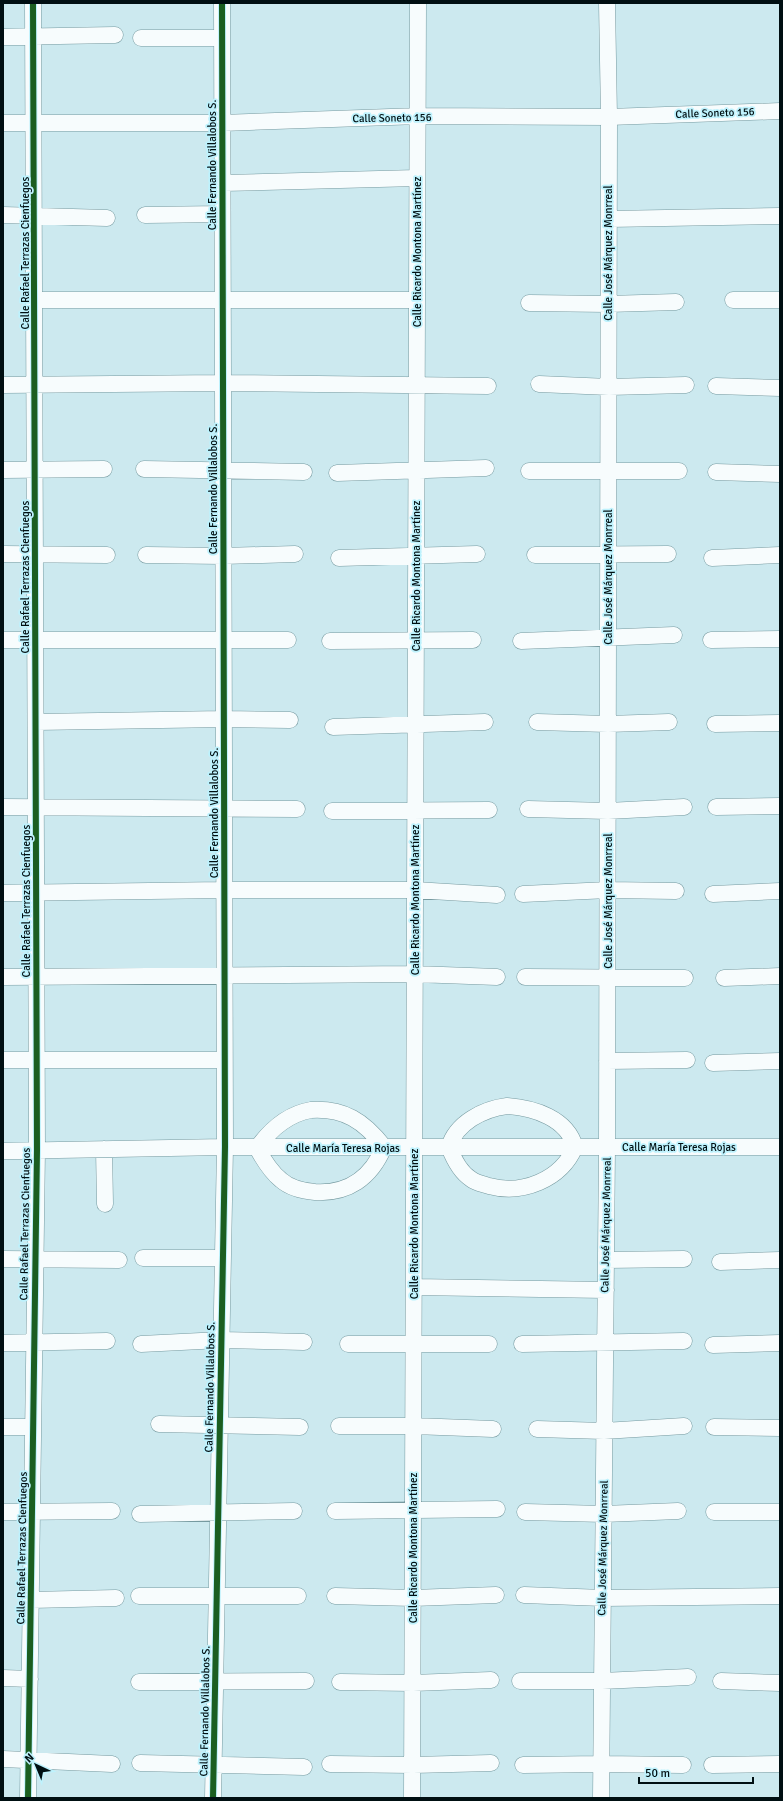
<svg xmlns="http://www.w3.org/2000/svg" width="783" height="1801" font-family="Signika,sans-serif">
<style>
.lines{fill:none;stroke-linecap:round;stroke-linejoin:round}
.minor-casing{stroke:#769aa0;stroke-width:17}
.minor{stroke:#f7fcfd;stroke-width:16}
.cycleway-casing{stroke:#bef2fd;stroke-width:8}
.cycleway{stroke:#1b5e20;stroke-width:6}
.labels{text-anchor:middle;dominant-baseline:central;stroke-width:3.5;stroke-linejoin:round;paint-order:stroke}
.street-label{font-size:11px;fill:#000f12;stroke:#bef2fd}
</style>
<rect width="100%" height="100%" fill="#cce9ef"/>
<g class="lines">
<defs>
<path id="minor" d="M3,37L115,35
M141,38H222
M3,123H222L419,116L609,117L780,111
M223,183L417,178
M3,215L107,218
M145,215L222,214
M609,219L780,216
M35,300H416
M733,300H780
M529,303L608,304L676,302
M539,384L609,387L686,385
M3,385L223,383L488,386
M716,386L780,388
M144,469L304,472
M3,470L104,469
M529,471H679
M716,472L780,474
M337,473L486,468
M3,554L107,555
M146,555L223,556L295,554
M535,555L668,554
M339,558L477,554
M712,558L780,555
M3,640H288
M711,640L780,639
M330,641L473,640
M521,641L674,635
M36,722L224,719L290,720
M537,722L608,724L669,722
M715,724L780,723
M333,727L485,722
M3,807L297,809
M716,807L780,806
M528,809L608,811L684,807
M332,811L489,810
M3,893L223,890H415L497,895
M523,894L608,890L676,891
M713,894L780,891
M3,977L415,974L497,977
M525,977L685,978
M724,978L780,976
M3,1060H224
M607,1061L687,1060
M713,1063L780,1061
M507,1106C534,1108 567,1118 575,1147C561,1180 522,1195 489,1186C483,1184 476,1183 471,1179C460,1172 454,1160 449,1147C456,1123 483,1109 507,1106Z
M311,1110C344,1108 364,1121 384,1147C371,1178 348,1194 315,1192C303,1191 290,1188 281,1180C271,1172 263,1159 257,1148C270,1130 288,1114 311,1110Z
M104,1149L105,1204
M3,1151L225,1147H780
M143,1258H223
M3,1259L119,1260
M606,1260L684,1259
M720,1262L780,1260
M414,1287L606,1290
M3,1343L107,1341
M141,1344L221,1340L304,1342
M348,1344H489
M522,1344L684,1341
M713,1345L780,1343
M159,1424L300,1427
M339,1426H414L493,1429
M3,1427H33
M714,1427L780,1428
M537,1429L604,1431L684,1426
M335,1511L497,1509
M3,1512L112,1511
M525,1512L604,1514L678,1511
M714,1512H780
M140,1514L294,1511
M524,1595L603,1598L780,1596
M139,1596H298
M335,1596L413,1598L496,1595
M31,1600L116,1598
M3,1678L30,1679
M520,1681H602L688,1677
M721,1681L780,1683
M139,1682L306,1681
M340,1682L413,1683L491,1680
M3,1759L112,1764
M140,1763L304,1767
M330,1764L413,1765L491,1763
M523,1765L601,1764L683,1765
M712,1765L780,1764
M28,1798L37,1150L33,3
M213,1798L225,1147L222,3
M412,1798L418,3
M601,1798L607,1147L609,117L607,3"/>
</defs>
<use href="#minor" class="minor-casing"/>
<use href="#minor" class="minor"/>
<defs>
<path id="cycleway" d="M28,1798L37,1150L33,3
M213,1798L225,1147L222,3"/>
</defs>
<use href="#cycleway" class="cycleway-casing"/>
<use href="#cycleway" class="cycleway"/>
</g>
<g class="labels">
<g class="street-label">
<text transform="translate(715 113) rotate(-2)">Calle Soneto 156</text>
<text transform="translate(392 118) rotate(-1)">Calle Soneto 156</text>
<text transform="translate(212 165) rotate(-90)">Calle Fernando Villalobos S.</text>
<text transform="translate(417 252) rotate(-90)">Calle Ricardo Montona Martínez</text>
<text transform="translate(25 253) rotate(-90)">Calle Rafael Terrazas Cienfuegos</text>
<text transform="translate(608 253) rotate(-90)">Calle José Márquez Monrreal</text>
<text transform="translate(213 489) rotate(-90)">Calle Fernando Villalobos S.</text>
<text transform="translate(416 576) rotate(-90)">Calle Ricardo Montona Martínez</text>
<text transform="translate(25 577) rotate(-90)">Calle Rafael Terrazas Cienfuegos</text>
<text transform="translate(608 577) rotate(-90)">Calle José Márquez Monrreal</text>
<text transform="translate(214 813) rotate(-90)">Calle Fernando Villalobos S.</text>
<text transform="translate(415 900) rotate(-90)">Calle Ricardo Montona Martínez</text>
<text transform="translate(26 901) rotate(-90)">Calle Rafael Terrazas Cienfuegos</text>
<text transform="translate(608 901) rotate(-90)">Calle José Márquez Monrreal</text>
<text x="679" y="1147">Calle María Teresa Rojas</text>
<text x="343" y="1148">Calle María Teresa Rojas</text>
<text transform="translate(25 1224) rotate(-89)">Calle Rafael Terrazas Cienfuegos</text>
<text transform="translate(414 1224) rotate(-90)">Calle Ricardo Montona Martínez</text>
<text transform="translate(606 1225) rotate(-89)">Calle José Márquez Monrreal</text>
<text transform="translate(210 1387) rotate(-89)">Calle Fernando Villalobos S.</text>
<text transform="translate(22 1548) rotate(-89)">Calle Rafael Terrazas Cienfuegos</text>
<text transform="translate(413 1548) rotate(-90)">Calle Ricardo Montona Martínez</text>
<text transform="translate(603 1548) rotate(-89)">Calle José Márquez Monrreal</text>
<text transform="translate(205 1711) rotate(-89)">Calle Fernando Villalobos S.</text>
</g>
</g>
<rect width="783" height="1801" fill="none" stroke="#000f12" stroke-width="8"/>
<g transform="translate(36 1765) rotate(316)" stroke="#bef2fd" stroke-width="3" paint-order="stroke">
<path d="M0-3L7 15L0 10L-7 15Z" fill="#000f12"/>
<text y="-6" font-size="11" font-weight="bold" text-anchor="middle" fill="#000f12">N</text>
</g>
<path d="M639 1777v6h114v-6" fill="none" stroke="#000f12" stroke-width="2"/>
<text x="645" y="1777" font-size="12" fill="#000f12" stroke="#bef2fd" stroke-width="3" paint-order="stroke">50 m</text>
</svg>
